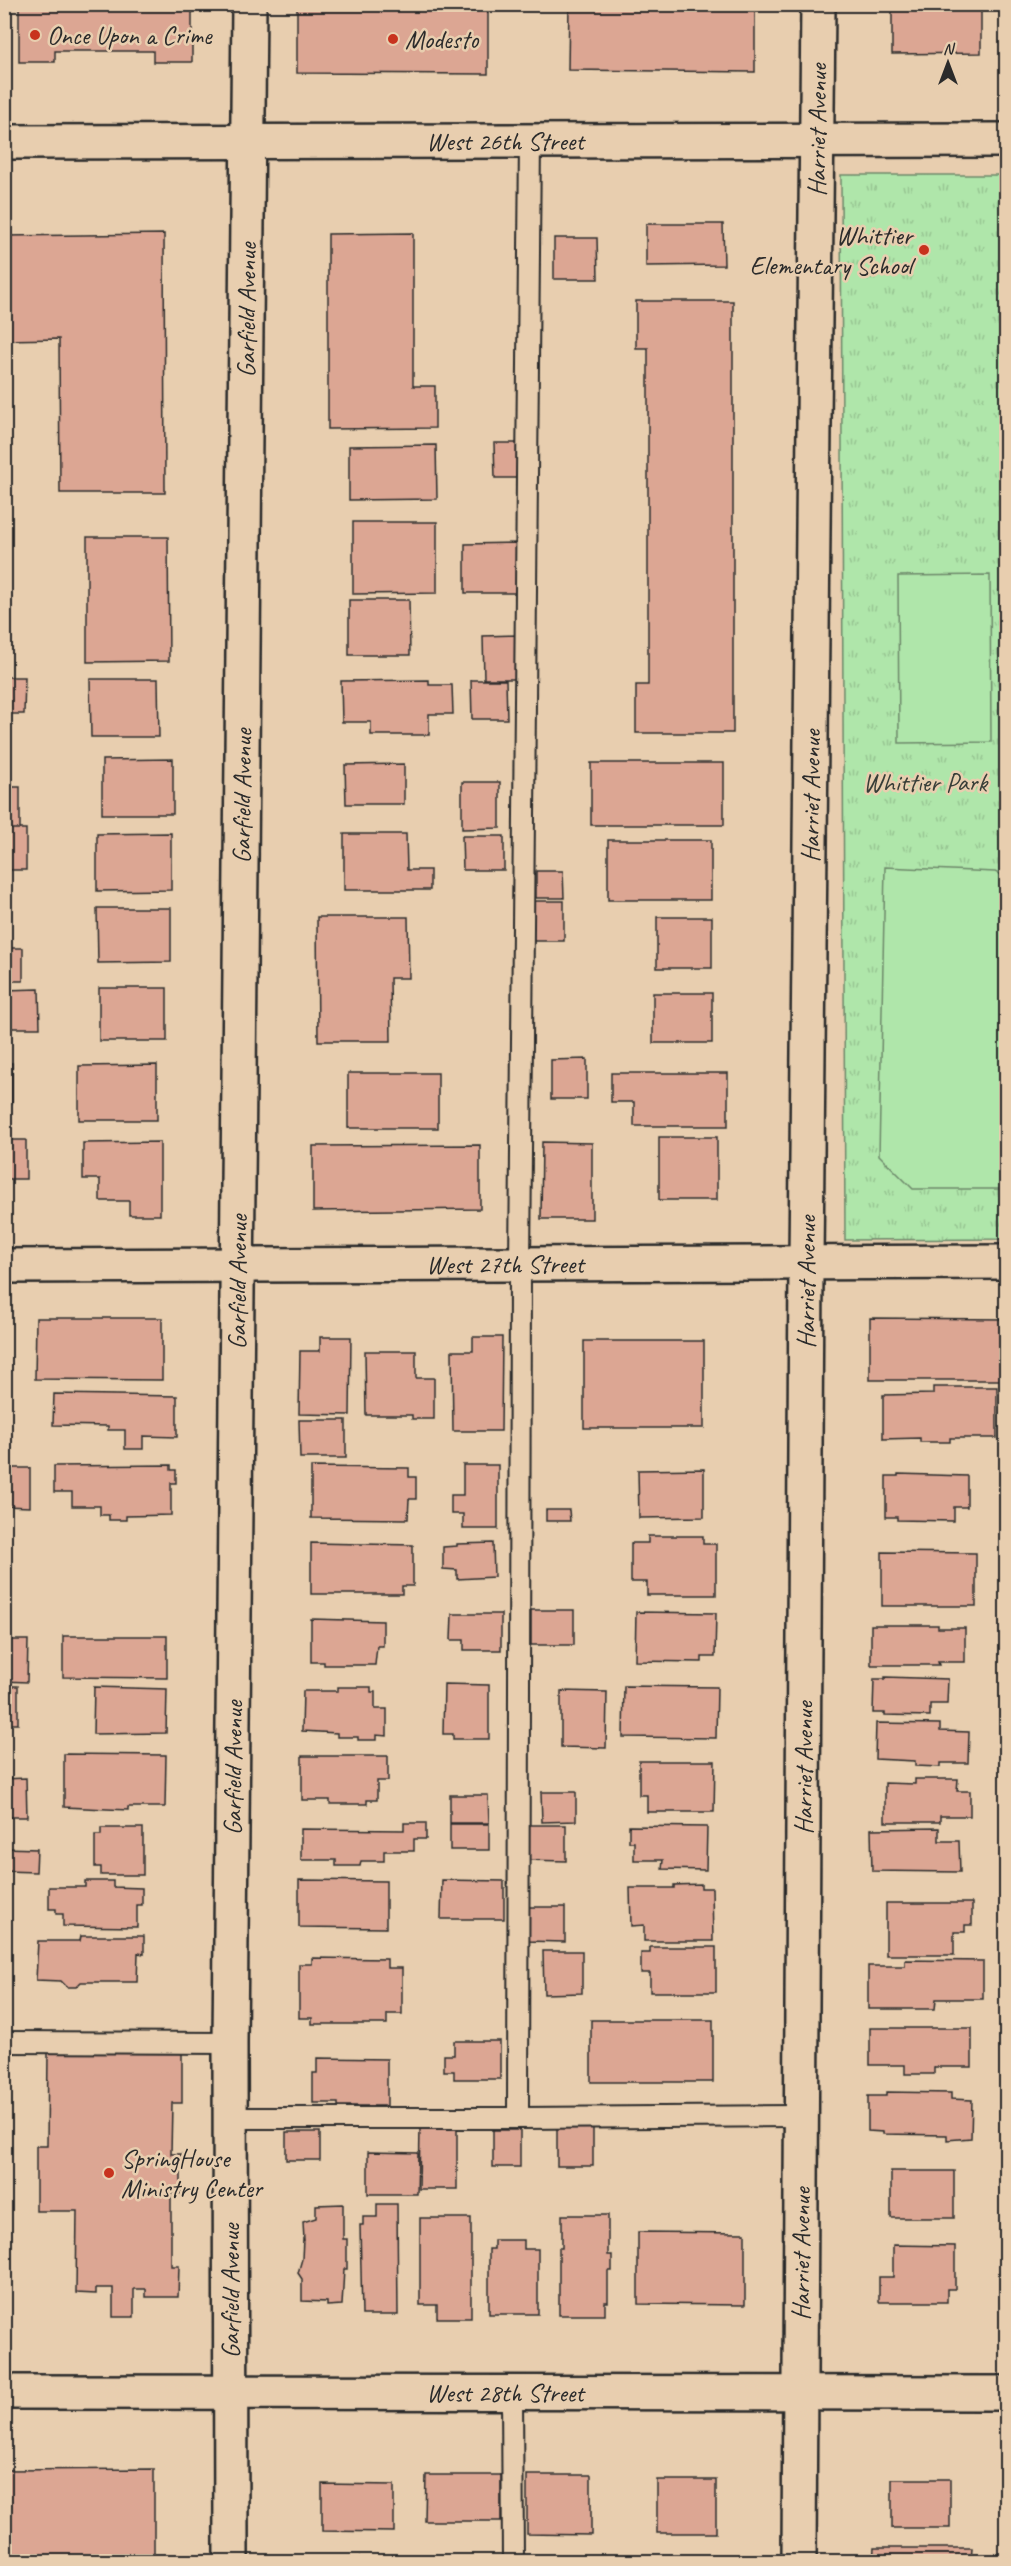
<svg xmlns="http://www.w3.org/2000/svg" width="1011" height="2566" font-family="Caveat,sans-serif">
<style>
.grass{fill:url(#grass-tufts);stroke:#6d886a;stroke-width:1.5}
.garden{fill:#afe6aa;stroke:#6d886a;stroke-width:1.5}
.building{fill:#dca693;stroke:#2b2b2b;stroke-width:1.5}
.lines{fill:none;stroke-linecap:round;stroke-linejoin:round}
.lane-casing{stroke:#2b2b2b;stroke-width:24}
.street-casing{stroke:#2b2b2b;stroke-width:38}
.secondary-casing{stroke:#2b2b2b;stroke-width:38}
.lane{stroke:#e8ceaf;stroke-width:20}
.street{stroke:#e8ceaf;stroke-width:33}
.secondary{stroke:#e8ceaf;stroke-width:33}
.poi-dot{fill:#c8321e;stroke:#e8ceaf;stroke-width:2}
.labels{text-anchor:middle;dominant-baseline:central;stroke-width:5;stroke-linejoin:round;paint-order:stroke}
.poi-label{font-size:26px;fill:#2b2b2b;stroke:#e8ceaf;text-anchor:start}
.street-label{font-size:26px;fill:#2b2b2b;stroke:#e8ceaf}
.park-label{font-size:26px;fill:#383e38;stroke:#e8ceaf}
</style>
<defs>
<pattern id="grass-tufts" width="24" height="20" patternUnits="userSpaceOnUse" patternTransform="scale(1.5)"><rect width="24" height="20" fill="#afe6aa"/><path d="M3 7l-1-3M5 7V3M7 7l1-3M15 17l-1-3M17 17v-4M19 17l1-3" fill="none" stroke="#97c592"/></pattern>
</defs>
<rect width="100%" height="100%" fill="#e8ceaf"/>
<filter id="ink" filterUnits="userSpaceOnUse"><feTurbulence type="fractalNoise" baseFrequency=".0167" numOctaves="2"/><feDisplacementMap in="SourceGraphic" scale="12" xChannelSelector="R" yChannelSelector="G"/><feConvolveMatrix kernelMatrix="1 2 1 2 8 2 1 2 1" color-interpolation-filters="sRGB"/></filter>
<g filter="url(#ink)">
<path class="grass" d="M841,175H1006V1239L845,1240Z"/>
<path class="garden" d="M990,575L991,742L899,743L898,576Z
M885,867L995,872L1006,877V1189H913L879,1155Z"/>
<path class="building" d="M19,4H192V62H153V51H55V62H19Z
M297,4H488V74L297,73Z
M569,4H755V72L568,70Z
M892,4H981V53L892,54Z
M646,224H723L724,265L646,266Z
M413,233V386H435V428L328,429V234Z
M164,234L165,493H60L59,339L4,340V236Z
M554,238H597L598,279H554Z
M636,301H733V733H636V685H648V348H636Z
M494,443H519V478H495Z
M436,445L437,499L349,500V446Z
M353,522H437V593L353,594Z
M87,537H168L169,661L87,662Z
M520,543V593H465V544Z
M349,600H409L410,655H349Z
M518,635L519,679H484L483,636Z
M4,677H25L24,714H4Z
M90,679H158L159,737H91Z
M429,680V685H452L453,714H429V735H371V722H342L341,681Z
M471,680H506L507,719H472Z
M173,759V814H102V760Z
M591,763H724V825H591Z
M404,764V804H346L345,765Z
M462,782H500V828L462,829Z
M4,787H20V829H4Z
M4,829H26V870H4Z
M171,833V890L97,891V834Z
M344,834H406L407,870H430V890H344Z
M462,836H504V870H463Z
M608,840H711V900H608Z
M536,871H563L564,898H536Z
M533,901H564V941H533Z
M97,908H171V962L98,963Z
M317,917H408L409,978H390L391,1041H318Z
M657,917H712V968H657Z
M4,948H23V981H4Z
M99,988H167V1041H99Z
M39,989L40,1028H4V990Z
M653,993H712V1043H653Z
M587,1059V1099H551V1060Z
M4,1063H12V1103H4Z
M157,1065V1120H79V1066Z
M348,1073H438V1128H348Z
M611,1073H728V1126H634V1102H611Z
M659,1137H717V1200H659Z
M4,1140H26V1179H4Z
M160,1142V1215H129V1201H100V1179H83V1143Z
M542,1142L592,1143V1219H541Z
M480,1145V1209L313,1211V1146Z
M36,1318H162V1380L35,1379Z
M870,1318L1006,1319V1380H870Z
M320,1337H351L350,1415L299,1414L300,1351H320Z
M473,1337H502L501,1431H453L452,1351H473Z
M584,1341H704V1428H584Z
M365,1351H416V1378H434V1419H412V1415H366Z
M933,1387H997V1438H950V1442H920V1438L883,1439V1395L933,1394Z
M54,1394L177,1396V1437L143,1436V1449H125V1430H108V1426L53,1425Z
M299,1420H346V1458H300Z
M171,1465V1470H176V1483H171V1515L126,1516V1520H109V1515H100V1506H72V1492H54V1466Z
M463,1465H498V1529H463V1514H451V1495H463Z
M311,1467L409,1468V1477H416V1499H409L408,1519L311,1518Z
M4,1468H30V1507L4,1506Z
M704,1469V1517L639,1518L638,1470Z
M898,1474L967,1476V1507H954V1521L897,1520V1517H886V1476H898Z
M546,1510H569L570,1521H546Z
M648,1536H703V1544H716V1595H647V1582H631V1543H648Z
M311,1543L413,1545V1586H402V1594H311Z
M493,1543L494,1577L457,1579V1570L443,1569V1547L457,1546V1544Z
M882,1552L976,1553V1606H882Z
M531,1610H574V1645H531Z
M636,1612L716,1613L715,1657H702V1662L635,1661Z
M452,1614H501V1650H464V1640H451Z
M311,1619L383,1621V1646H377L375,1665H324V1662H311Z
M871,1625H938V1628H965V1662H938L939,1665H871Z
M63,1636H167V1678L63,1677Z
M4,1640H28L27,1682L4,1681Z
M885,1677L948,1679L947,1704H930V1716L885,1715V1713H873L874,1679H885Z
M444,1684L489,1685V1739H453V1734H443Z
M4,1686H18V1724H4Z
M624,1686L717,1687L716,1738L623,1737Z
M94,1687L167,1689L166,1733L93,1734Z
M338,1687H371V1692H375V1709H387V1736L376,1735V1740H358V1737H337V1733L302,1731L303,1691H338Z
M561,1691L607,1692L606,1748L561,1747Z
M876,1723L940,1724V1731L969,1732L968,1763H940V1767L915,1766V1761L875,1759Z
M64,1754L166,1755L165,1807H128V1810L64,1807Z
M302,1756H388V1781H377V1800H367V1804H330V1800H302Z
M639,1761H715L714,1812H647V1795H639Z
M26,1778L27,1817H4V1779Z
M915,1779H958L957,1791H970V1816H940V1822H885V1783L915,1784Z
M541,1792H576V1821L542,1822Z
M450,1795H488L489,1823H450Z
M404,1823H426V1839H414V1851H384V1861H361L360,1866H336V1860H301V1829L404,1830Z
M450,1824H489V1850H450Z
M526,1825H566V1861L526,1860Z
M629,1826L707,1827L706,1870L662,1869L663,1860H634V1842H629Z
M101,1828H143V1875H101V1867H95V1835H101Z
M939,1828V1841H959L960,1872L872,1871L871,1829Z
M4,1848L37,1849L36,1872L4,1871Z
M299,1880L386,1881V1928L299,1927Z
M442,1880L504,1881V1919H441Z
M85,1881H113V1887L142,1888V1905H137V1927L63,1926V1914H56V1909H49V1887H85Z
M701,1884V1888H712L713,1941H644V1925L631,1926L630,1888H674V1885Z
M886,1903H972V1925H965V1932H954V1955H886Z
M526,1907H565V1942L525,1941Z
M81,1936H144V1954L138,1953L137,1982H81L76,1987H67L61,1981L36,1980L38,1941H80Z
M650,1947H716V1992H650V1973H641V1953H650Z
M543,1951H582V1993L544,1994Z
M312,1958L387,1959V1968H402V2014H387V2024H312V2018H299V1964H312Z
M905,1960L983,1961V1999H936L935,2009H868V1966H905Z
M591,2020H713V2082H591Z
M870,2028H972V2067H934V2074H905V2065H870Z
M454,2041H500V2079H454V2071H444V2055H454Z
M48,2053H182V2103H172L171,2154H181V2194L171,2193V2266H179L178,2297H146V2289H134V2317H113V2288H96V2294L76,2293L77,2211H36V2146H47Z
M317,2058L387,2059V2106H338V2103H313V2073H317Z
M886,2092L951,2093V2099L972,2100L971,2138L947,2140V2135L883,2134V2132L868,2131V2096H886Z
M420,2127L457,2128V2189H419Z
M557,2127H593V2166H557Z
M493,2130H520V2167H493Z
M286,2132H320V2160H286Z
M368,2152L418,2153L417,2194H368Z
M891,2171H954V2218H891Z
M1002,2180H1006V2224H1002Z
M343,2204V2239H347V2269H344L342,2305L327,2306V2302L302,2301V2279L298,2273L302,2259L303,2239L304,2240L303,2222L316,2218V2205Z
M377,2204H397L398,2315H362L360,2225H363V2217H377Z
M562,2215H608V2255H612V2271H608V2302H605V2315H559V2248H562Z
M420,2218H471V2318H437V2305H420Z
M638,2232L745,2233V2305L638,2304Z
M494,2240H524V2249H538V2314H489V2249H494Z
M893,2245L955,2246V2289H947V2302H879V2277H893Z
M1003,2247H1006V2286H1002Z
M154,2469V2562H4V2470Z
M426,2475H501V2521H425Z
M527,2475H591V2535L527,2534Z
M892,2479H950V2528H892Z
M657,2480H716V2533H657Z
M322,2484L394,2485V2532L322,2531Z
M874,2548H972L971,2562H873Z
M639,2556H695V2562H639Z
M318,2558H394V2562H318Z"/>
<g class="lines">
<defs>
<path id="lane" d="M4,2042L230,2043
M230,2118H518L520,1265L530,140
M518,2118L801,2116
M512,2392L513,2562"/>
<g id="street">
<path id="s1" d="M4,1266L1006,1262"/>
<path id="s2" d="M231,2562L230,2043L249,4"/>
<path id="s3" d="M799,2562L806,1262L818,4"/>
</g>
<g id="secondary">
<path id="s4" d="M4,142L1006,140"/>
<path id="s5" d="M4,2392L1006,2393"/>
</g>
</defs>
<use href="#lane" class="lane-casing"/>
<use href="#street" class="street-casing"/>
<use href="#secondary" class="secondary-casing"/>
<use href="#lane" class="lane"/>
<use href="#street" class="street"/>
<use href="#secondary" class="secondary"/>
</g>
</g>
<g class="poi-dot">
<circle cx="35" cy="35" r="6"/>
<circle cx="393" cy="39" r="6"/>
<circle cx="924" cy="250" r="6"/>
<circle cx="109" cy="2173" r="6"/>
</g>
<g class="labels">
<g class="poi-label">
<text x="47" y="35">Once Upon a Crime</text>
<text x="405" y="39">Modesto</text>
<text x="912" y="235" text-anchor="end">Whittier<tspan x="912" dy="30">Elementary School</tspan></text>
<text x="121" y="2158">SpringHouse<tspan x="121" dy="30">Ministry Center</tspan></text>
</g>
<g class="street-label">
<text stroke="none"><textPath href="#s3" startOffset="2432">Harriet Avenue</textPath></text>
<text stroke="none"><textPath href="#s4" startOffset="501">West 26th Street</textPath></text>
<text stroke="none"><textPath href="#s2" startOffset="2252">Garfield Avenue</textPath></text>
<text stroke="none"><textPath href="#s2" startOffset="1766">Garfield Avenue</textPath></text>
<text stroke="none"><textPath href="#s3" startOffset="1766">Harriet Avenue</textPath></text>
<text stroke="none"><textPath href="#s1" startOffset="501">West 27th Street</textPath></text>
<text stroke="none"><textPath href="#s2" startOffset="1280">Garfield Avenue</textPath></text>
<text stroke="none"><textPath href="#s3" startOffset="1280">Harriet Avenue</textPath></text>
<text stroke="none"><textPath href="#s2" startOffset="794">Garfield Avenue</textPath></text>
<text stroke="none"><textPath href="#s3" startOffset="794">Harriet Avenue</textPath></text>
<text stroke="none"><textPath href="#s3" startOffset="308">Harriet Avenue</textPath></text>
<text transform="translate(230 2291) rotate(-90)">Garfield Avenue</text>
<text stroke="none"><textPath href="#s5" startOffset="501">West 28th Street</textPath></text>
</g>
<g class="park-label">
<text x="925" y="782">Whittier Park</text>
</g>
</g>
<rect width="1011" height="2566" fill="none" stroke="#e8ceaf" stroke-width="24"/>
<rect x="12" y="12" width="987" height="2542" fill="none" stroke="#2b2b2b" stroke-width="2" filter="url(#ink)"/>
<g transform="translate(948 63)" stroke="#e8ceaf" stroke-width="4.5" paint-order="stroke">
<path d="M0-4.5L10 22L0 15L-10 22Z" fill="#2b2b2b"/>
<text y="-9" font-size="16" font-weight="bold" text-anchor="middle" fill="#2b2b2b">N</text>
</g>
</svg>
